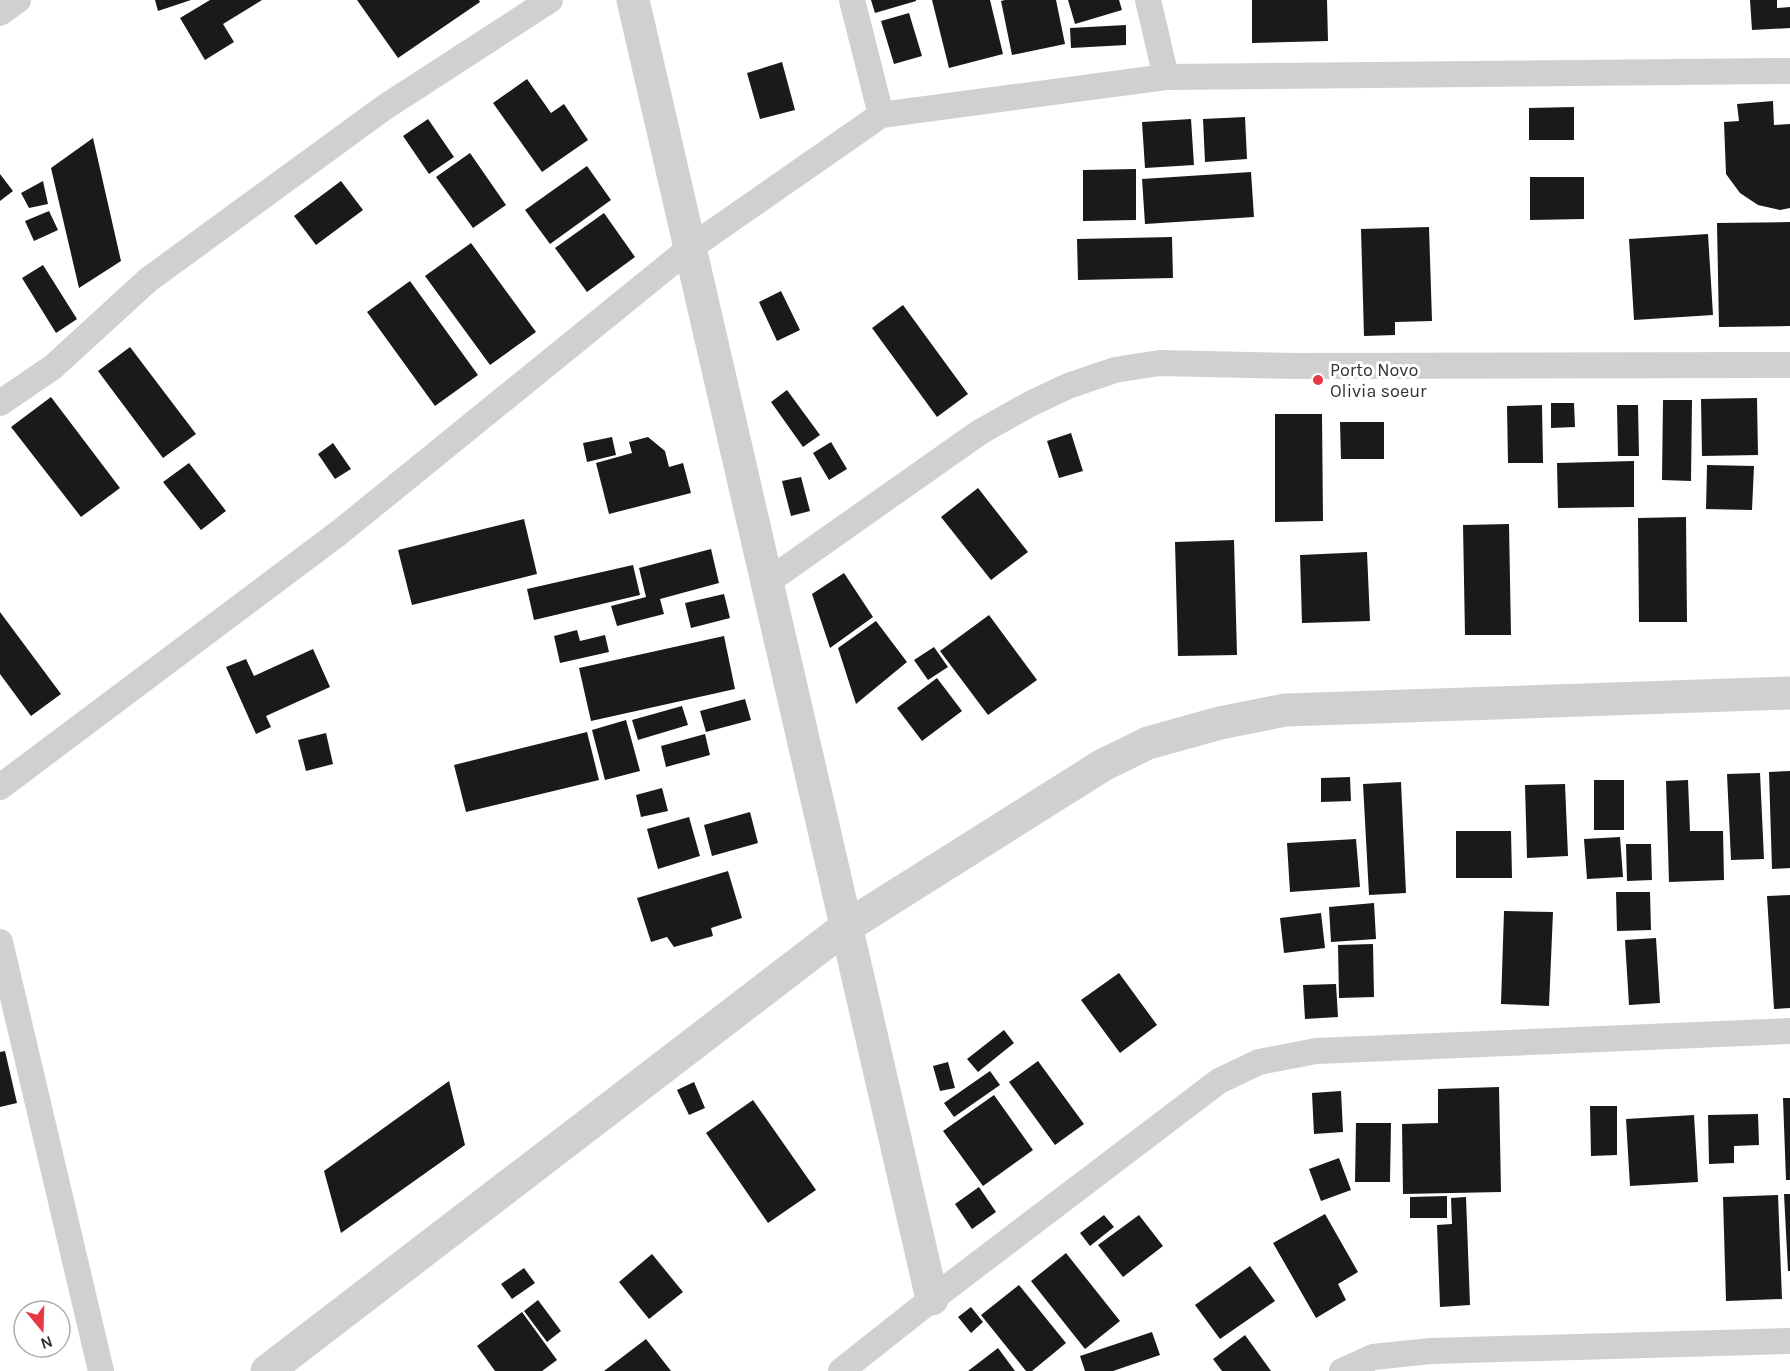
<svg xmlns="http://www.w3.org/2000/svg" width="1790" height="1371" font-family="Karla,sans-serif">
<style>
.building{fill:#1a1a1a}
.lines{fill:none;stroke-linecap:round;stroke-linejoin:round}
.minor{stroke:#d0d0d0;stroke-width:26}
.tertiary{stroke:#d0d0d0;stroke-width:33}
.poi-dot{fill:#e63946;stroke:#fff;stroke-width:2}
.labels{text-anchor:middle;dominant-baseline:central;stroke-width:6;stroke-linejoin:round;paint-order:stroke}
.poi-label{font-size:18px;fill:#333;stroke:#fff;text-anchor:start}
</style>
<rect width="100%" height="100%" fill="#fff"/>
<path class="building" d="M155,0H191L158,11Z
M210,0H262L223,24L234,42L205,60L180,18Z
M357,0H479L480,2L398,58Z
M871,0H916V1L875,13Z
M932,0H990L1003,54L949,68Z
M1005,0H1056L1065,44L1012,55L1001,1Z
M1068,0H1119L1122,10L1075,24Z
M1252,0H1327L1328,41L1252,43Z
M1750,0H1777V8L1790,7V28L1752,30Z
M909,13L922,56L894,64L881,21Z
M1126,25V45L1071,48L1070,28Z
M782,62L795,110L760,119L747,73Z
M527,79L551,113L564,104L588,140L542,172L493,103Z
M1773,101L1774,125L1790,124V208L1780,210L1758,205L1740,193L1726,174L1724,122L1739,121L1737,104Z
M1574,107V140H1529V108Z
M1245,117L1247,159L1205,162L1203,119Z
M428,119L454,157L429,174L403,136Z
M1191,119L1194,165L1145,168L1142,122Z
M93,138L121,261L79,288L51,168Z
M470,153L506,205L473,228L436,177Z
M587,166L611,200L550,244L525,210Z
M1136,169V220L1083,221V170Z
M1251,172L1254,217L1145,224L1142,179Z
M0,174L13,191L0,201Z
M1530,177H1584V219L1530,220Z
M43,181L48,204L29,208L21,193Z
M341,181L363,210L316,245L294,216Z
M49,211L58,230L34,241L25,221Z
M604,213L635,257L587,292L555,248Z
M1790,222V326L1719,327L1717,223Z
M1429,227L1432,321L1395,322V335L1364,336L1361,229Z
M1708,234L1713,315L1634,320L1629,239Z
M1172,237L1173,278L1078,280L1077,239Z
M471,243L536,332L490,365L425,276Z
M43,265L77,319L56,333L22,278Z
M410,281L478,375L435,406L367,312Z
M781,291L800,330L777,341L759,302Z
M903,305L968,394L937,417L872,328Z
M130,347L196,434L163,458L98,371Z
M787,390L820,435L803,447L771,402Z
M51,397L120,488L81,517L11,427Z
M1757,398L1758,455L1702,456L1701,399Z
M1663,400H1692L1691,481L1662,480Z
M1551,403H1574L1575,427L1551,428Z
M1542,405L1543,463H1508L1507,406Z
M1617,405H1638L1639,456H1618Z
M1275,414H1322L1323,521L1275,522Z
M1340,422H1384V459H1341Z
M1071,433L1083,471L1059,478L1047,441Z
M612,437L616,455L587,462L583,443Z
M648,437L665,451L669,467L683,463L691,493L609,514L596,463L632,453L629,442Z
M831,442L847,469L829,480L813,453Z
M333,443L351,469L335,479L318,454Z
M1634,461V507L1558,508L1557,463Z
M189,463L226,511L201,530L163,482Z
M1707,465L1754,466L1752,510L1706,509Z
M801,477L810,511L791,516L782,481Z
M978,488L1028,552L991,580L941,517Z
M1686,517L1687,622H1639L1638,518Z
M524,519L537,574L412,605L398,550Z
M1509,524L1511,635H1465L1463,525Z
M1234,540L1237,655L1178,656L1175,542Z
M711,549L719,583L660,599L664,614L617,626L611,606L646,597L639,568Z
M1367,552L1370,621L1302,623L1300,555Z
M633,565L640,595L534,620L527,589Z
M844,573L873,617L830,648L812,594Z
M724,594L730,618L691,628L685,603Z
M0,612L61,694L31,716L0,674Z
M989,615L1037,680L988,715L940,651Z
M876,621L907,662L856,704L838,648Z
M577,630L580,641L605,635L609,652L560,663L554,636Z
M724,636L735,689L591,721L579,668Z
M934,647L948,667L928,680L914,660Z
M313,649L330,687L266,716L271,727L256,734L226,667L246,659L254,676Z
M937,678L962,711L922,741L897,708Z
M745,699L751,720L706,732L700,711Z
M682,706L688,725L638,740L632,720Z
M626,720L640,771L605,780L592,730Z
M587,732L599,780L466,812L454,765Z
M326,733L333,764L306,771L298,740Z
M705,734L710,755L666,767L661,746Z
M1790,771V868L1772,869L1769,772Z
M1760,773L1764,859L1731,860L1727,774Z
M1350,777L1351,801L1321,802V778Z
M1594,780H1624V830H1594Z
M1688,780L1690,831H1723L1724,880L1669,882L1666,781Z
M1401,782L1406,893L1369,895L1363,784Z
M1565,784L1568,856L1527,858L1525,785Z
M662,788L668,811L641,817L636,795Z
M750,812L758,843L712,856L704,825Z
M689,817L700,856L658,869L647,829Z
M1456,831H1511L1512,878H1456Z
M1620,837L1623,877L1587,879L1584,839Z
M1356,839L1360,887L1290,892L1287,843Z
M1626,844H1651L1652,880L1627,881Z
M728,871L742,918L711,928L713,936L674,947L667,937L651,942L637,898Z
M1616,892H1650L1651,930L1617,931Z
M1790,895V1008L1774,1009L1767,896Z
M1374,903L1376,939L1331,942L1329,907Z
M1504,911L1553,912L1549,1006L1501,1004Z
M1321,913L1325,948L1284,953L1280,918Z
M1656,938L1660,1003L1629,1005L1625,940Z
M1373,944L1374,997L1339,998L1338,945Z
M1119,973L1157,1025L1120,1053L1081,1000Z
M1336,984L1338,1017L1305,1019L1303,985Z
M1004,1030L1014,1043L978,1072L967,1059Z
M5,1051L17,1103L0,1107V1052Z
M1038,1061L1084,1124L1055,1145L1009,1082Z
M948,1062L955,1088L940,1091L933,1066Z
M990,1071L1000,1085L954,1117L944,1103Z
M449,1081L465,1145L341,1233L324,1171Z
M694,1082L705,1108L689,1115L677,1090Z
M1499,1087L1501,1192L1403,1194L1402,1124L1438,1123V1089Z
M1341,1091L1343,1132L1314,1134L1312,1093Z
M994,1095L1033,1150L983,1186L943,1131Z
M1783,1098H1790V1180H1786Z
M753,1100L816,1190L768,1223L706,1133Z
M1590,1106H1617V1155L1591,1156Z
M1758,1114L1759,1145L1734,1146V1163L1709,1164L1708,1115Z
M1694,1115L1698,1182L1630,1186L1626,1119Z
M1356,1123H1391L1390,1182H1355Z
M1339,1158L1351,1190L1321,1201L1309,1169Z
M979,1187L996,1212L972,1229L955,1204Z
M1784,1194H1790V1271H1788Z
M1778,1195L1782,1299L1726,1301L1723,1197Z
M1447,1196V1218H1410V1197Z
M1466,1197L1470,1305L1440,1307L1437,1225L1452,1224L1451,1198Z
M1325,1214L1358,1272L1338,1284L1346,1300L1316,1318L1273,1243Z
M1104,1215L1114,1227L1090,1246L1080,1233Z
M1139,1215L1163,1246L1123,1277L1098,1245Z
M1066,1253L1120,1321L1085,1349L1031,1281Z
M652,1254L683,1292L649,1319L619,1282Z
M1250,1266L1275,1301L1220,1339L1195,1305Z
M524,1268L535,1283L512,1299L501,1284Z
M1019,1285L1066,1343L1032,1371H1026L981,1315Z
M538,1300L561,1331L547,1342L524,1311Z
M971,1307L983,1322L971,1333L958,1317Z
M522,1312L557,1360L542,1371H495L477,1346Z
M1152,1332L1160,1355L1113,1371H1085L1080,1356Z
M1245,1335L1271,1371H1222L1213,1359Z
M646,1339L671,1371H604Z
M998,1348L1015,1371H968Z"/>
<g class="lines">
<path class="minor" d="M852,0L881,115
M1148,0L1166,77
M0,13L18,0
M0,403L53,367L148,280L385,107L550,0
M767,582L980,432L1030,404L1068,386L1115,370L1159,363L1299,366L1790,365
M0,787L340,532L690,248L881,115L1166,77L1790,71
M0,942L101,1371
M841,1371L932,1299L1219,1081L1259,1062L1316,1051L1790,1031
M1342,1371L1373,1357L1431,1351L1790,1341"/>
<path class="tertiary" d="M633,0L932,1299
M267,1371L846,927L1103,765L1148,743L1220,723L1285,710L1790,693"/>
</g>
<circle class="poi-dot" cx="1318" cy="380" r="6"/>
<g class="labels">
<g class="poi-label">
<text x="1330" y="370">Porto Novo<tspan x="1330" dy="21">Olivia soeur</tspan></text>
</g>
</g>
<g transform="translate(42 1329) rotate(161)"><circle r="28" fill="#ffffff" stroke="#adadad" stroke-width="1.5"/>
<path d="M0-4.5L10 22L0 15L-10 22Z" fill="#e63946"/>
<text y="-9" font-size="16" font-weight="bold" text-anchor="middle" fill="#333333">N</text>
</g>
</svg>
